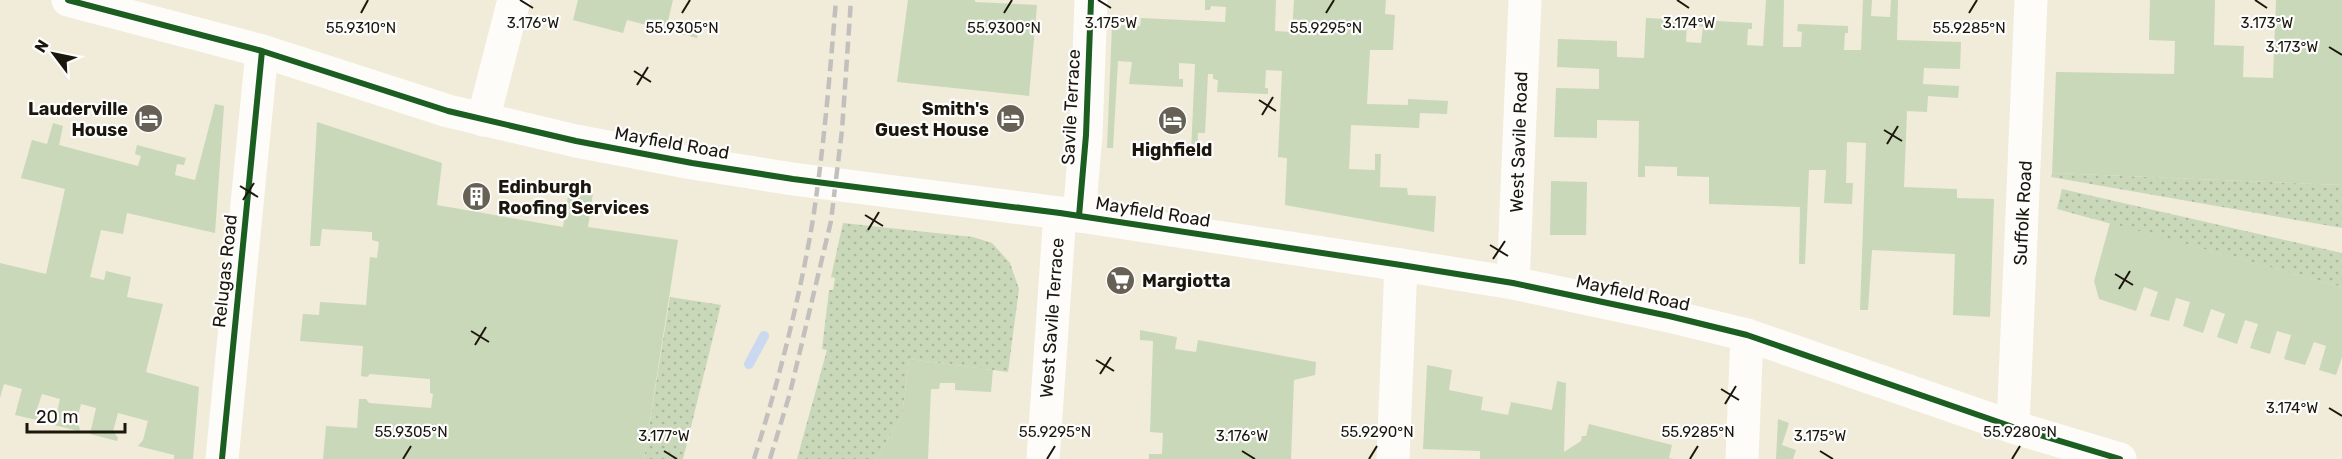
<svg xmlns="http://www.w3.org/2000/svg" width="2342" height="459" font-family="Rubik,sans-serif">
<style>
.grass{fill:url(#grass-dots)}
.garden{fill:#c9d8b9}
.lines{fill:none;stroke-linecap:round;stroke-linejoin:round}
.stream{stroke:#cbd9f0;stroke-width:10}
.street{stroke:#fdfcf9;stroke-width:33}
.secondary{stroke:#fdfcf9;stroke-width:33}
.rail{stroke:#c2c0bc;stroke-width:4.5;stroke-dasharray:12 6;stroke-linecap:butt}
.cycleway-casing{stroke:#fdfdfd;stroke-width:10}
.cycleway{stroke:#1b5e20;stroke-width:6}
.ticks{fill:none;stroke:#1b170c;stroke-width:2}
.labels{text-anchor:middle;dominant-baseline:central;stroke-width:4.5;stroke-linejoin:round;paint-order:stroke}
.street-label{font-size:18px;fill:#1b170c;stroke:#fdfdfd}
.poi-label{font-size:18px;font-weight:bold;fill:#1b170c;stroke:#fdfdfd;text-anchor:end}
.ticks-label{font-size:15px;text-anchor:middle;fill:#1b170c;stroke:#fdfdfd;stroke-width:4.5;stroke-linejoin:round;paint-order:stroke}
</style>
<defs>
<pattern id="grass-dots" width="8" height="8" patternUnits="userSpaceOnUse" patternTransform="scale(1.5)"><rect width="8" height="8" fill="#c9d8b9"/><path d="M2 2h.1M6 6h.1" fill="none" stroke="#acb99e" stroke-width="1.8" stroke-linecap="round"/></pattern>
</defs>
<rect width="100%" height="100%" fill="#f1ebd9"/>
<path class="grass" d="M2052,173L2342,185V228L2051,177Z
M2062,189L2342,253V287L2057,209Z
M843,223L973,237L992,243L1010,263L1019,289L1008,372L909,359L902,416L876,459H797L827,350L822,349L829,290H833L835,278L831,277Z
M670,297L721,305L683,459H644Z"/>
<path class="garden" d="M578,0H673L668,21L700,29L697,38L627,20L623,33L573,20Z
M908,0H975V2L1037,5L1029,96L897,82Z
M1205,0H1276L1275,31L1292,32L1294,0H1386L1385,14L1395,15L1393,50H1370L1367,104L1408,105V99L1448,101L1447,114L1420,113L1419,128L1351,125L1349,169L1375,170V154H1381L1380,187L1407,188L1408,195L1436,196L1434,232L1285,205L1287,158L1278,157L1282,71L1266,70L1265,88H1268V94L1217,92L1218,80L1213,79V74H1208L1205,133H1198L1197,152H1191L1195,64L1179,63V79H1183V87L1129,84L1132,62L1118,61L1113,148H1107L1112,25L1140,26L1141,18L1225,22L1226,7L1211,6L1210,10H1205Z
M1766,0H1784L1783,47H1801L1802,32L1797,31L1798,24L1848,26V33H1845L1844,50H1861L1863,0H1872L1871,16L1890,17L1891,0H1898L1897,40L1961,42L1960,69L1924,68L1923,84L1959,86L1958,98L1928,96L1927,112L1907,111L1904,187L1957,189V198L1994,199L1990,317L1953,315L1955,254L1872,250L1868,310H1860L1866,143L1847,142L1846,183H1853L1852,204L1824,203L1826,170H1809L1805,264H1799L1800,207L1709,204V177L1677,176V167L1645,166V177H1638L1639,121L1597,120V138L1554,137L1556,88L1599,89V69L1557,67L1558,39L1617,41V57L1644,58L1646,18L1687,20L1686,42L1701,43L1703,27L1698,26L1699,20L1752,23V29H1748L1747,45L1763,46Z
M2150,0H2215L2214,45L2244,46L2243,77L2273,78L2276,0H2342V185L2052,173L2056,72L2174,74L2175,41L2149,40Z
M215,104L224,106L215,233L127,213L123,234L101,230L90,277L104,280L106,271L131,277L127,297L163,304L146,372L199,387L193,459H174V455L138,446L143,440L148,421L118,413L113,431L118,438L117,441L90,434L96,408L81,404L76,423L80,428L79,431L54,425L60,399L42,394L37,409L42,416L41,421L15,415L22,389L4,384L0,398V263L46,274L65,189L21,178L32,140L47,144L53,123L63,126L59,145L138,166L141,156L135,154L137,145L186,158L184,165L177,164L175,175L195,180Z
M317,122L442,163L437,205L563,227L569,190L593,193L588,227L678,240L644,459H323L326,426L357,428L359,399H366L369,403L431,408L433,394L430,393V379L370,374L367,377L361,376L363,346L300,341L303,314L319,315L320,302L366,305L370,257L377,258L379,242L372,240V232L322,229L320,246H310Z
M1551,181L1587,182L1586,235H1550Z
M2110,223L2342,287V357L2336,375L2319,370L2326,346L2314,342L2305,365L2284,359L2291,335L2277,331L2270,354L2250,348L2258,324L2245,320L2237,344L2217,337L2225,314L2211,309L2203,333L2183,326L2190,302L2176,298L2169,321L2150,316L2158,292L2144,287L2136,311L2099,299L2094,281Z
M1140,330L1177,337L1175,349L1196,352L1198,340L1316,362L1315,375L1294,380L1291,459H1149V454H1162L1163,433L1150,432L1153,341L1140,340Z
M909,359L993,370L991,392L955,390V383H940L939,389H931L928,459H876L902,416Z
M1427,365L1452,370L1449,390L1483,397L1481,410L1508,415L1511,402L1552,410L1557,381L1566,383L1564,452L1581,441L1582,436H1586L1589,424L1672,445L1669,458L1674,459H1480V451L1423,449Z
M1778,419L1789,423L1782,445L1796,450L1793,459H1776Z"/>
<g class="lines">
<path class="stream" d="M749,364L764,336"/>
<path class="street" d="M483,120L514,0
M1079,216L1086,135L1091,0
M1513,283L1525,0
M2013,427L2031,0
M222,459L262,51
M1393,459L1401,265
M1742,459L1747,335"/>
<path class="secondary" d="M68,0L262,51L448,111L576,141L692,163L793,179L1060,213L1401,265L1513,283L1669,316L1747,335L2013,427L2120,459
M1043,459L1060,213"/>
<path class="rail" d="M754,459C778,384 800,297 813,219C824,146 830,73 836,0
M770,459L790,393L831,221L842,130L851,0"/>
<defs>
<path id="cycleway" d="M68,0L262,51L448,111L576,141L692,163L793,179L1060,213L1401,265L1513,283L1669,316L1747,335L2013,427L2120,459
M1079,216L1086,135L1091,0
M222,459L262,51"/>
</defs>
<use href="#cycleway" class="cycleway-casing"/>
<use href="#cycleway" class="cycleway"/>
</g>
<path class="ticks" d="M520,0L533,8M1098,0L1111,8M1677,0L1689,8M2255,0L2267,8M361,13L368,0M682,13L690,0M1004,13L1012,0M1326,13L1334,0M1969,13L1977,0M2329,47L2342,55M634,71L651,82M637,85L648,67M1259,100L1276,111M1262,115L1273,97M1884,130L1902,141M1887,144L1898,126M240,186L258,197M243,200L254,183M865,215L883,226M868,230L879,212M1490,245L1508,256M1493,259L1505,241M2115,274L2133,285M2119,289L2130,271M471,331L489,342M475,345L486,327M1096,360L1114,371M1100,374L1111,357M1721,389L1739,400M1725,404L1736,386M2329,408L2342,416M664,451L677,459M1242,451L1255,459M1820,451L1833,459M403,459L411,446M1047,459L1055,446M1369,459L1377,446M1690,459L1698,446M2012,459L2020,446"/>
<defs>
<symbol id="hotel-disc" viewBox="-11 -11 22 22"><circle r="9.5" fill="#666154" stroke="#fdfdfd"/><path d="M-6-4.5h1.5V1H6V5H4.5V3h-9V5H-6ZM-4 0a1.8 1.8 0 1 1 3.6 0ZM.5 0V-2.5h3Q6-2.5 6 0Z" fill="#fff"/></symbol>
<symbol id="building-disc" viewBox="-11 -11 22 22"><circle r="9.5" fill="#666154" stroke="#fdfdfd"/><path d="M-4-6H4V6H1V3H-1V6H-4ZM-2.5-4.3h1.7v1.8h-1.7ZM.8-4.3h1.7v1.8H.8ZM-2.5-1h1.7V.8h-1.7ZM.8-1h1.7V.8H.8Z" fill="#fff"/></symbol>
<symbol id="supermarket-disc" viewBox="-11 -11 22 22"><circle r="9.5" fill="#666154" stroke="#fdfdfd"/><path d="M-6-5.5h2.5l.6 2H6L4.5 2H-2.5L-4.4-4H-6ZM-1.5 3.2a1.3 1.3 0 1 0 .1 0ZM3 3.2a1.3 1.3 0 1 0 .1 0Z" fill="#fff"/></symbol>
</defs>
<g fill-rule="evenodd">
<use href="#hotel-disc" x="132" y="102" width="33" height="33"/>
<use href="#hotel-disc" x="994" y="102" width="33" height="33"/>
<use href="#hotel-disc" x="1156" y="104" width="33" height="33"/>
<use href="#building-disc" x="460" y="180" width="33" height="33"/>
<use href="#supermarket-disc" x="1104" y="264" width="33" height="33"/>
</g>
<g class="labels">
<g class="street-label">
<text transform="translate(1071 107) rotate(-87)">Savile Terrace</text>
<text transform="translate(1519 142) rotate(-88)">West Savile Road</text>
<text transform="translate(672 143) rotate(10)">Mayfield Road</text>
<text transform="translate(1153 212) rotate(9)">Mayfield Road</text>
<text transform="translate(2023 213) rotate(-87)">Suffolk Road</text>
<text transform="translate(225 271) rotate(-84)">Relugas Road</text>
<text transform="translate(1633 293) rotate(12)">Mayfield Road</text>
<text transform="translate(1052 318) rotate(-86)">West Savile Terrace</text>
</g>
<g class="poi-label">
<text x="128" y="109">Lauderville<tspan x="128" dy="21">House</tspan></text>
<text x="989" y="109">Smith's<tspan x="989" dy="21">Guest House</tspan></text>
<text x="1172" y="150" text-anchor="middle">Highfield</text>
<text x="498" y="187" text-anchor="start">Edinburgh<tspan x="498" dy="21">Roofing Services</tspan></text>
<text x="1142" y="281" text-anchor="start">Margiotta</text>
</g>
</g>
<g class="ticks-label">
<text x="533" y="28">3.176°W</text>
<text x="1689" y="28">3.174°W</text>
<text x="1111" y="28">3.175°W</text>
<text x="2267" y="28">3.173°W</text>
<text x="361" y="33">55.9310°N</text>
<text x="682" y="33">55.9305°N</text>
<text x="1004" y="33">55.9300°N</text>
<text x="1326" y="33">55.9295°N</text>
<text x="1969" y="33">55.9285°N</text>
<text x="2292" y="52">3.173°W</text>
<text x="2292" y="413">3.174°W</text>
<text x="411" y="437">55.9305°N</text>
<text x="1055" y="437">55.9295°N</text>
<text x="1377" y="437">55.9290°N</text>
<text x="1698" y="437">55.9285°N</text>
<text x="2020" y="437">55.9280°N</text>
<text x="664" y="441">3.177°W</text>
<text x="1242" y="441">3.176°W</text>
<text x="1820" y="441">3.175°W</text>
</g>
<g transform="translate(54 54) rotate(302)" stroke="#fdfdfd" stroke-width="4.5" paint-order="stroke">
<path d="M0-4.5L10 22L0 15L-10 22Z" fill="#1b170c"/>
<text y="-9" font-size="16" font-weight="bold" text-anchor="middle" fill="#1b170c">N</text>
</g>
<path d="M27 423v9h98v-9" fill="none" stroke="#1b170c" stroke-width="3"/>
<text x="36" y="423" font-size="18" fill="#1b170c" stroke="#fdfdfd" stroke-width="4.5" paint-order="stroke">20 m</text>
</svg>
